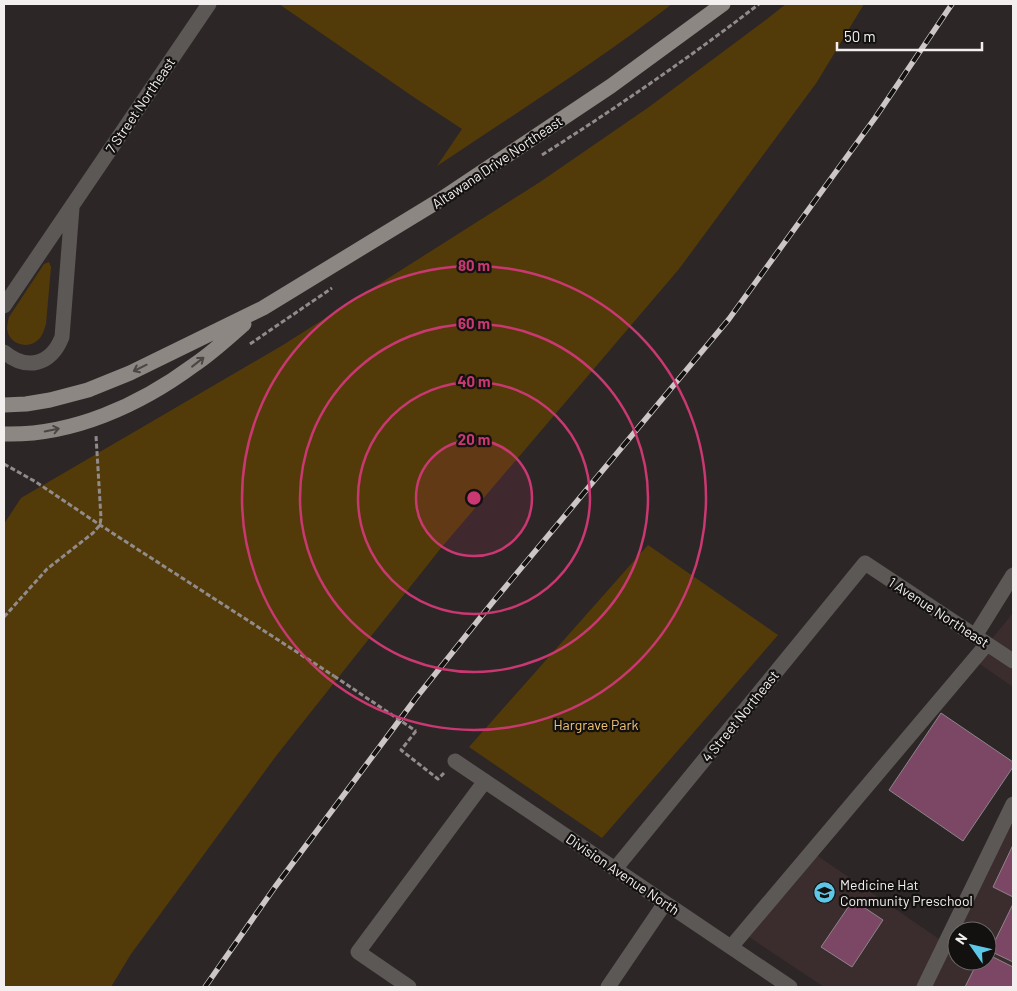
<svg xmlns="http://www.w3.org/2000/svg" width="1017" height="991" font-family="Barlow,sans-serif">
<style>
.built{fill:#3b2c2d;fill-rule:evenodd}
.green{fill:#533b09}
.building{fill:#7c4764;stroke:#8d8589}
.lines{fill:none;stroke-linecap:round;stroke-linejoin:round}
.path{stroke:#918b8b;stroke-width:3;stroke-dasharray:5 2.5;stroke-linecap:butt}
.minor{stroke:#5b5856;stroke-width:15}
.major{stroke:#8d8784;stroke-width:15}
.rail-casing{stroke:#ccc6c6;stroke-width:5.5}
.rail{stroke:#131010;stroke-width:4;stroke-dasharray:11;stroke-linecap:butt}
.path-bridge{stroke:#918b8b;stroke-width:3;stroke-dasharray:5 2.5;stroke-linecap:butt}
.oneway{stroke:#4a4644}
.ring{fill:none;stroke:#ca3871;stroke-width:2.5}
.labels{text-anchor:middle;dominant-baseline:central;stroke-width:4.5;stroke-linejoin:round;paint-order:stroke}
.street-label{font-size:14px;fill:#f4efef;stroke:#131010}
.park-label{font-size:14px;fill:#f1c372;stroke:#131010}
.poi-label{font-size:14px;fill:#f4efef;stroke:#131010;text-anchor:start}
.centre{fill:#ca3871;stroke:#131010;stroke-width:2.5}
.ring-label{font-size:15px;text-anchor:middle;font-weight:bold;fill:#ca3871;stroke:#131010;stroke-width:4.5;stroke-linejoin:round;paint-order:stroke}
</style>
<rect width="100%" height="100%" fill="#2d2626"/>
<path class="built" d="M1013,612V687L974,660L1009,618Z
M1013,804V987H824L743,933L812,852L945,943ZM957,931H987V961H957Z"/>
<path class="green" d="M279,4H672C597,62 516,113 437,166L462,129L415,98Z
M786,4H864L817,82L679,269L441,548L276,756L131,954L111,987H4V524L21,498L283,345L540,182L649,107L767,19Z
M49,262L51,267L46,324C44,330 43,335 39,339C29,350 9,345 7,329C7,325 8,321 9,317L44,264Z
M648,545L778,635L602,838L469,747Z"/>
<path class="building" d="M941,713L1013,762V767L963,841L889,790Z
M1013,845V897L993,887Z
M853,900L883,920L852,967L821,947Z
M1013,904V962L990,951Z
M987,954L1013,967V987H965L978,961H987Z"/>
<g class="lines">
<path class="path" d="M542,155C616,108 689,58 759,4
M250,344L332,288
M4,464L36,482L100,525L334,676
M4,617L47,569L93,533L100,525L101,518L96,436
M416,731L401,750L438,779L444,773"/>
<path class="minor" d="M4,306L209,4
M4,352C27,371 51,365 62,337L72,208
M975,636L1013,575
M455,761L790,987
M615,869L865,563L1013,661
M731,947L987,644
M409,987L358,952L485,781
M608,987L665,903
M924,987L1013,804"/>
<path class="major" d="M4,405L26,404L50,400L88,390L130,373L263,308L440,200L611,86L723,4
M4,434C72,436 140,405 194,365C212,353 228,338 244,324"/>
<defs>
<path id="rail" d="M205,987L275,887L416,698L492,603L729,319L875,118L952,4"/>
</defs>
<use href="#rail" class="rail-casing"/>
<use href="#rail" class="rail"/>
<path class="path-bridge" d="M334,676L416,731"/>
</g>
<defs><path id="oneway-shaft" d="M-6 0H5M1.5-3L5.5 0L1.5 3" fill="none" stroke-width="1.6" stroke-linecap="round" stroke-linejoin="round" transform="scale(1.25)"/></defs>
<g class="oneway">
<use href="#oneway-shaft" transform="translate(198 362) rotate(-38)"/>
<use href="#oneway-shaft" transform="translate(140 368) rotate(154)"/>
<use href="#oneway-shaft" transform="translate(52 430) rotate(-11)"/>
</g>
<circle cx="474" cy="498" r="58" fill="#ca3871" fill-opacity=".12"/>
<g class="ring">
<circle cx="474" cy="498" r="58"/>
<circle cx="474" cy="498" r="116"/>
<circle cx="474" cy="498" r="174"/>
<circle cx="474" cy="498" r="232"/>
</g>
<defs>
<symbol id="school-disc" viewBox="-11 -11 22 22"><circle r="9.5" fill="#5dc7e8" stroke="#131010"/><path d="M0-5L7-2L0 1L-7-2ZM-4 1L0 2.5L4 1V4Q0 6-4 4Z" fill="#111"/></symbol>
</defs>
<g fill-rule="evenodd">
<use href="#school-disc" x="812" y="880" width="25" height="25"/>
</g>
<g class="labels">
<g class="street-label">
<text transform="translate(140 105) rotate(-56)">7 Street Northeast</text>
<text transform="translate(497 162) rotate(-34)">Altawana Drive Northeast</text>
<text transform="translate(939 612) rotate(33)">1 Avenue Northeast</text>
<text transform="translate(740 716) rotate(-51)">4 Street Northeast</text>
<text transform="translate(623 874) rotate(34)">Division Avenue North</text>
</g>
<g class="park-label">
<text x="596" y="724">Hargrave Park</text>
</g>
<g class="poi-label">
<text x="840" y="884">Medicine Hat<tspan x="840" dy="16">Community Preschool</tspan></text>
</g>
</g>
<circle cx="474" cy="498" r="8" class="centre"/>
<g class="ring-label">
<text x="474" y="271">80 m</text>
<text x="474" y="329">60 m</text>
<text x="474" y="387">40 m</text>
<text x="474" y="445">20 m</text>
</g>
<rect width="1017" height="991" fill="none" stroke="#f4efef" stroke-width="10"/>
<g transform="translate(972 946) rotate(304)"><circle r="24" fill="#131010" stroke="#6d6969"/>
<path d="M0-4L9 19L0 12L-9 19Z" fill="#5dc7e8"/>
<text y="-8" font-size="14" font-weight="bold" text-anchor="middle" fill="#f4efef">N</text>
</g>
<path d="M837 42v8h145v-8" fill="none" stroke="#f4efef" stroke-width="2.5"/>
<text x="844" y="42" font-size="15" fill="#f4efef" stroke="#131010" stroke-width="4" paint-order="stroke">50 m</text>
</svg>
